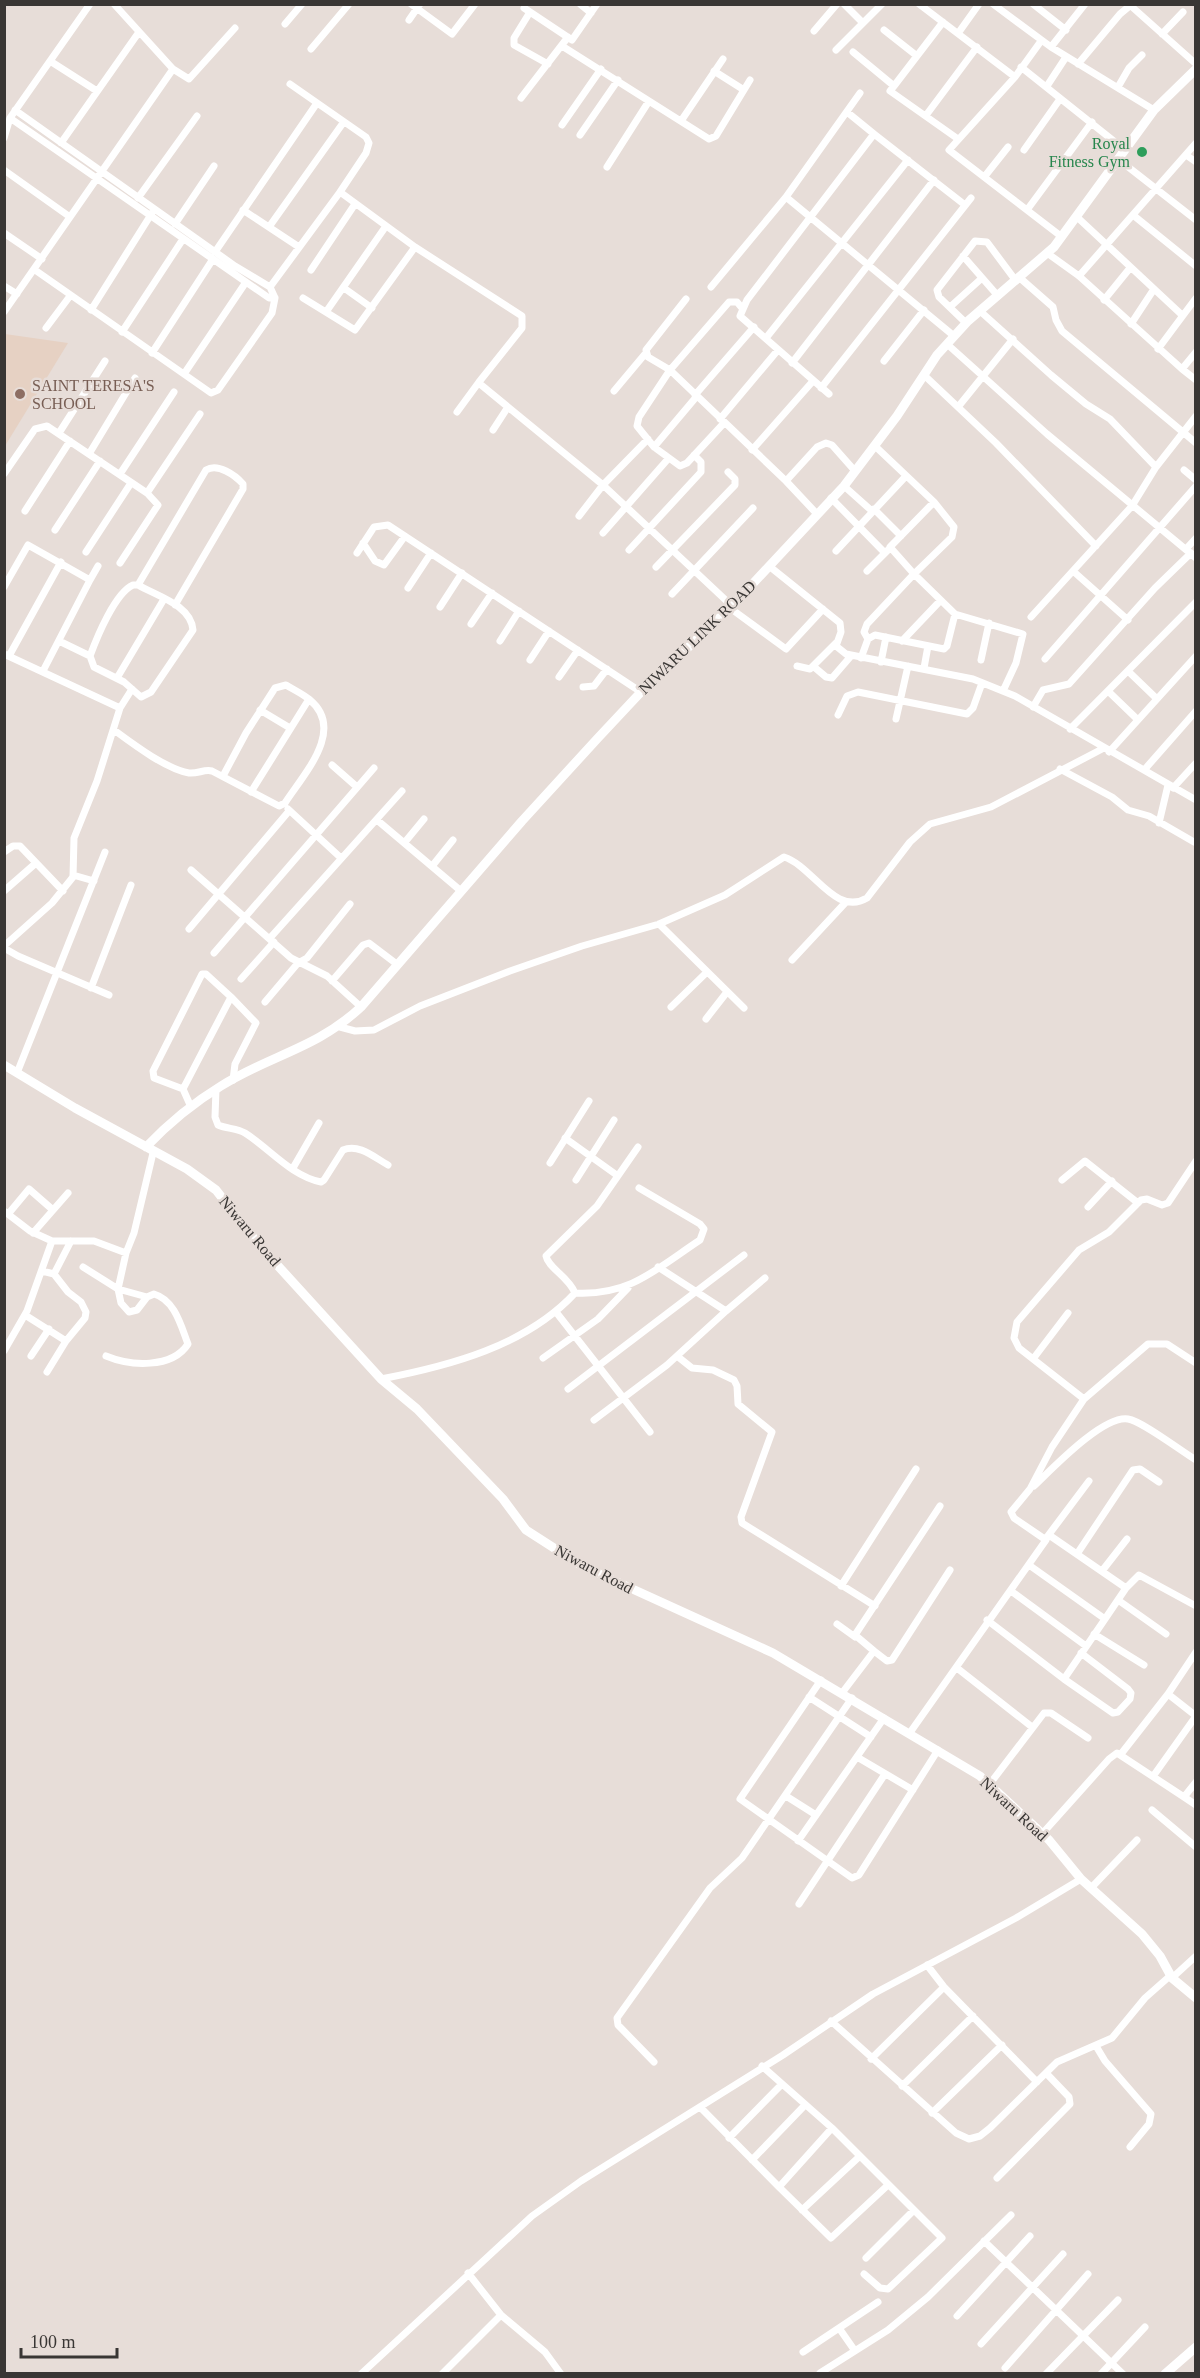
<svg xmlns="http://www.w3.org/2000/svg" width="1200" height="2378" font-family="Georgia,serif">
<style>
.education{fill:#e6d1c3}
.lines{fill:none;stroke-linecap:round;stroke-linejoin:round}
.street{stroke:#fff;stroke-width:7}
.secondary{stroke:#fff;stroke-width:9}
.leisure-dot{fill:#2e9e5b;stroke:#e7ddd8;stroke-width:2}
.education-dot{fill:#8d6e63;stroke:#e7ddd8;stroke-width:2}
.labels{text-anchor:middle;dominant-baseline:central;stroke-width:5;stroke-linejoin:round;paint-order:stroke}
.leisure-label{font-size:16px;fill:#27864d;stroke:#e7ddd8;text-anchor:end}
.education-label{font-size:16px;fill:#785e54;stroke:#e7ddd8;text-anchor:start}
.street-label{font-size:16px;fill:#393634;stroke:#e7ddd8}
</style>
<rect width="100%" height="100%" fill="#e7ddd8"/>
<path class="education" d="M5,334L68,343L5,446L4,334Z"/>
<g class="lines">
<path class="street" d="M114,4L173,69L189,79L235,28
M411,4L452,34L475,4
M580,4L591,13
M844,4L862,22
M919,4L1015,77
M993,4L1051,47L1154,110
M1033,4L1066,30
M1131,6L1196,64
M524,8L572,40L597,4
M530,12L514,38V45L548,64
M409,20L420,4
M285,24L302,4
M884,30L917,56
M814,31L837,4
M959,32L979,4
M1162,34L1183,12
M1041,41L1015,77L949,150L1062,237
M562,46L709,139L716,136L750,80
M1051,47L1085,4
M311,49L349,4
M836,50L882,4
M853,52L894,86L943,22
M50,61L97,91
M1078,64L1120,14L1132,4
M1021,67L1125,150
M714,71L744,90
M290,84L366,137L369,143L366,153L340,192
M894,86L890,91L958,139
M1047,86L1066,57
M1118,87L1129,68L1142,55
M521,98L568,37
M847,112L874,134
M927,114L977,47
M10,118L269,298H275L270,287L235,266L15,110
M681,121L723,59
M562,125L601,69
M580,135L618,80
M4,138L10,118L90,4
M61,143L139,32
M1024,150L1060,99
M1186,155L1196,162
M1118,159L1196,220
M607,167L649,101
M4,170L70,217
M985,176L1008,147
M786,197L954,336
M138,198L197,116
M243,210L299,247
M1027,210L1092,122
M1133,215L1196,266
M1077,217L1182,315
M175,224L214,166
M269,227L343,123
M4,233L42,259
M215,252L317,103
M1047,253L1079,276L1182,369L1196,352
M963,256L998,296
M35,270L211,393L218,390L272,313L275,298
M311,270L355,204
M1079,276L1196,143
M1020,278L1053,307L1056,320L1062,331L1196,443
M4,286L17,294
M270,287L340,192L415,247L522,316V328L479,382L480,384L603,485L732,606
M711,287L786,197L860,93
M344,288L372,308
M303,298L355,330L415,247
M686,299L646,350L648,357L670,370L639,417L637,426L654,447L680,466L687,463L724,423
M1104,300L1130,268
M950,307L982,278
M742,308L737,302H729L670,370L786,481L817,514
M91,310L152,213
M980,311L1051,375L1086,404L1110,419L1156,467
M4,312L173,69
M326,312L386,226
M966,323L939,297L937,290L975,241L987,242L1016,281
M1131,324L1154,289
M46,328L70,296
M122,332L183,239
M766,338L908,160
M947,344L1047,434L1196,558
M1158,349L1196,298
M152,353L213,259
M884,361L924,310
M792,363L934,180
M1182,369L1196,380
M184,374L246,282
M924,375L996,443L1096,546
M821,388L971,198
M614,391L645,354
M829,394L740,316L747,300L874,134L965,205
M695,395L754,327
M958,407L1013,339
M457,412L479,382
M720,419L778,350
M493,430L508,407
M59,433L105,361
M875,446L934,502L954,527L952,537L914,574L955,614L1023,634L1016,663L1003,691
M654,447L697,396
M752,450L813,381
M89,454L135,378
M1184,470L1196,480
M4,474L35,429L47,426L147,493L158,505L120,563
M120,474L174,392
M786,481L817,447L826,443L832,445L855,471
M844,486L872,511
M147,493L200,414
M831,498L885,553
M874,509L901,536
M25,511L70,441
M579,516L603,485L648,439
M55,530L100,461
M603,533L668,459
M363,543L375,561L384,565L405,536
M1186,549L1196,538
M629,550L701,472V462L694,455
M836,551L906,476
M86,552L131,483
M357,553L374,527L388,525L641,692
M769,566L840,623L841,632L836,646L846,654L973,679L1015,696L1196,800
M656,567L735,485V479L728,472
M867,571L889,549
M1073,571L1128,620
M90,580L98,566
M133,585H138C157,596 191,605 193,630L151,692L141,697L124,682L94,667L90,656C97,637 115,593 133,585Z
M138,585L206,470C218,463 235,475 243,484V489L175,605
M4,587L28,545L90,580L43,671
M408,588L431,553
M672,594L753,508
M440,607L462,573
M730,608L786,649L823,609
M1031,617L1132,506L1156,467L1196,416
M471,624L492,593
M868,639L864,632L867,624L914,574L890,547L934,502
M59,641L90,656
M500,641L519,611
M902,641L940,601
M4,654L120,708L97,781L74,838L73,877L52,903L4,946
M9,656L61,562
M861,658L868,639L875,635L944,649L947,646L955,614
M1045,659L1196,486
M530,660L549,631
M981,660L989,623
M881,662L886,637
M797,666L810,669L836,643
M813,666L826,677L832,678L851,656
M924,668L928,646
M1129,672L1156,698
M559,677L578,650
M117,678L164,599
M583,687L594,686L607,669
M1109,692L1137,719
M1033,707L1043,690L1069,684L1155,588L1191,553
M120,708L132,689
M260,710L290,728
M838,715L847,696L858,692L967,714L973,708L982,683
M896,719L908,666
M1070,729L1196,602
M114,730C133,744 166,769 189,773C198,774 204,769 212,771L279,806L285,803C303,775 346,730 310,700C303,694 294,690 286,685L275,688L246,733L223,776
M1109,752L1196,656
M332,765L357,787
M1060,769L1112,797L1128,810L1149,816L1194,842
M1145,769L1196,711
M1173,788L1196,763
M251,792L309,699
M288,809L341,858
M377,820L461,891
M1159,823L1168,785
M405,842L424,819
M4,852L13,846H20L63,891
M433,865L453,840
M191,870L291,958L327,976L361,1007
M73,875L94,881
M4,891L36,863
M659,924L744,1008
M189,929L289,811
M270,938L402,791
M4,948L18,956L109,995
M214,953L374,768
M792,960L846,902
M241,979L274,942
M332,981L363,945L369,943L398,965
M91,988L131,885
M265,1002L298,963L307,958L350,904
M671,1007L707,972
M706,1019L727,992
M340,1027L355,1031L374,1030L420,1006L510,971L582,946L659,924L725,895L784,857C813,866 835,917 867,898L910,842L930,824L991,807L1104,748
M17,1073L105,852
M183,1089L154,1078L153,1071L202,974H206L231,997
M216,1089L215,1117L218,1125C227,1129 237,1128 245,1133C269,1148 291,1176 321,1182L324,1180L343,1150C359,1143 375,1158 388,1165
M191,1107L183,1089L231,997L256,1023L235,1064L233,1080
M565,1138L618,1176
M550,1163L589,1101
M293,1168L319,1123
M576,1180L614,1120
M1062,1180L1085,1161L1138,1203
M1088,1207L1112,1181
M4,1211L30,1231L52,1241H94L126,1253L134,1233L153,1153
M9,1213L29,1189L53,1210
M33,1233L68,1193
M83,1267L118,1289L121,1303L129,1312L137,1310L147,1297
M42,1271L54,1274L68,1292L81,1302L86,1312L85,1318L66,1341L47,1372
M54,1274L71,1241
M575,1293C568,1276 548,1268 546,1256L597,1206L638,1147
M726,1311L765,1278
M556,1312L650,1432
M25,1315L66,1341
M4,1351L27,1311L52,1241
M31,1356L49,1329
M106,1356C130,1366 172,1369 188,1344C181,1326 175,1300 154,1294L147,1297L118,1289L126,1253
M677,1356L692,1368L713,1370L734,1380L737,1386L738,1404L772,1432L741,1517L742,1523L875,1606
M543,1358L598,1319L628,1288
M1033,1359L1068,1313
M381,1379C449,1366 526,1346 575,1293C630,1296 656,1269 700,1240L704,1229L700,1224L639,1188
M568,1389L744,1255
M1084,1399L1148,1344H1167L1196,1363
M594,1420L667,1365L726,1311L658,1267
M1034,1486C1052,1469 1103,1415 1128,1419C1142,1421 1181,1451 1196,1460
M1047,1537L1089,1481
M1077,1554L1133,1470L1140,1469L1159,1482
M1029,1565L1105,1619L1126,1588L1049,1535
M1102,1571L1127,1539
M841,1586L916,1469
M1126,1588L1139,1575L1196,1606
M1011,1591L1086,1646
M1118,1600L1166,1634
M987,1620L1064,1679L1105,1619
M837,1624L855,1637
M1094,1634L1144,1665
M874,1651L887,1661L892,1660L950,1570
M1196,1652L1168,1694L1196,1716
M957,1668L1032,1727
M1064,1679L1113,1713L1118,1712L1130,1699L1131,1693L1128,1689L1081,1653
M821,1680L740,1799L852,1878L859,1875L938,1750
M842,1693L874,1651L855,1635L940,1506
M809,1697L871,1737
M909,1734L1046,1540L1014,1518L1011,1512L1030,1489L1052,1447L1084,1399L1019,1348L1014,1338L1017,1322L1079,1250L1109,1232L1141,1200L1147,1199L1162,1205L1168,1203L1196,1161
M1121,1754L1168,1694
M857,1757L913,1790
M1154,1775L1196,1716
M1196,1782L1184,1797L1196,1805
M989,1785L1044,1713H1051L1088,1738
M786,1796L816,1815
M1152,1810L1196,1847
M1042,1834L1109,1759L1117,1753L1184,1797
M798,1841L884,1718
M1091,1888L1137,1840
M799,1904L885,1774
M927,1965L944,1987L1037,2082
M1172,1978L1196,1956
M831,2021L956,2133L969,2139L980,2136L990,2128L1057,2062L1112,2038L1145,1998L1171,1975
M1096,2046L1105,2061L1151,2114L1149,2124L1130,2147
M871,2059L944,1987
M654,2062L618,2025L617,2018L710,1888L742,1858L852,1698
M762,2066L832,2128L942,2238L888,2289L880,2288L864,2274
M902,2086L973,2016
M700,2107L779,2187L832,2128
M932,2113L1002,2045
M729,2138L781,2085
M752,2160L805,2105
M997,2178L1070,2104L1069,2097L1046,2073
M779,2187L831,2238L888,2185
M802,2210L860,2156
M984,2241L1123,2374
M866,2258L914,2210
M468,2273L501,2315L545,2352L561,2374
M957,2316L1030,2236
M839,2328L855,2351
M981,2344L1063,2254
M803,2352L878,2302
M1005,2368L1088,2274
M820,2373L888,2330L928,2297L1011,2215
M361,2374L532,2216L581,2181L783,2055L873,1994L1016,1918L1081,1879
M442,2374L501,2315
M1046,2374L1118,2300
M1101,2374L1145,2327"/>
<path class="secondary" d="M4,1065L75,1108L187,1169L216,1190L259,1245L381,1379L417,1409L503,1499L526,1530L582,1566L773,1653L980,1776L1049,1840L1081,1879L1142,1934L1160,1956L1172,1978L1196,1998
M146,1147C168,1124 193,1103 221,1086C270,1055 316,1049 361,1007L522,821L597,739L641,692L732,606L844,486L897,416L937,355L968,321L1054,247L1154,110L1196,69
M1165,2374L1196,2347"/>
</g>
<circle class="leisure-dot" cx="1142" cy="152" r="6"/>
<circle class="education-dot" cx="20" cy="394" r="6"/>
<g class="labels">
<g class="leisure-label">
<text x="1130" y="143">Royal<tspan x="1130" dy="18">Fitness Gym</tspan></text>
</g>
<g class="education-label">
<text x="32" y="385">SAINT TERESA'S<tspan x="32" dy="18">SCHOOL</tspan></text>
</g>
<g class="street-label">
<text transform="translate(697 637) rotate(-44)">NIWARU LINK ROAD</text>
<text transform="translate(250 1231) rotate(50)">Niwaru Road</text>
<text transform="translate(594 1569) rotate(28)">Niwaru Road</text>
<text transform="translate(1014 1809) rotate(43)">Niwaru Road</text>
</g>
</g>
<rect width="1200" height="2378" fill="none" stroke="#393634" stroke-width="12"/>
<path d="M21 2348v9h96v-9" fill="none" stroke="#393634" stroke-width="3"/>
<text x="30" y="2348" font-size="18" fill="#393634" stroke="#e7ddd8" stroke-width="4.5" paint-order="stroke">100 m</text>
</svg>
